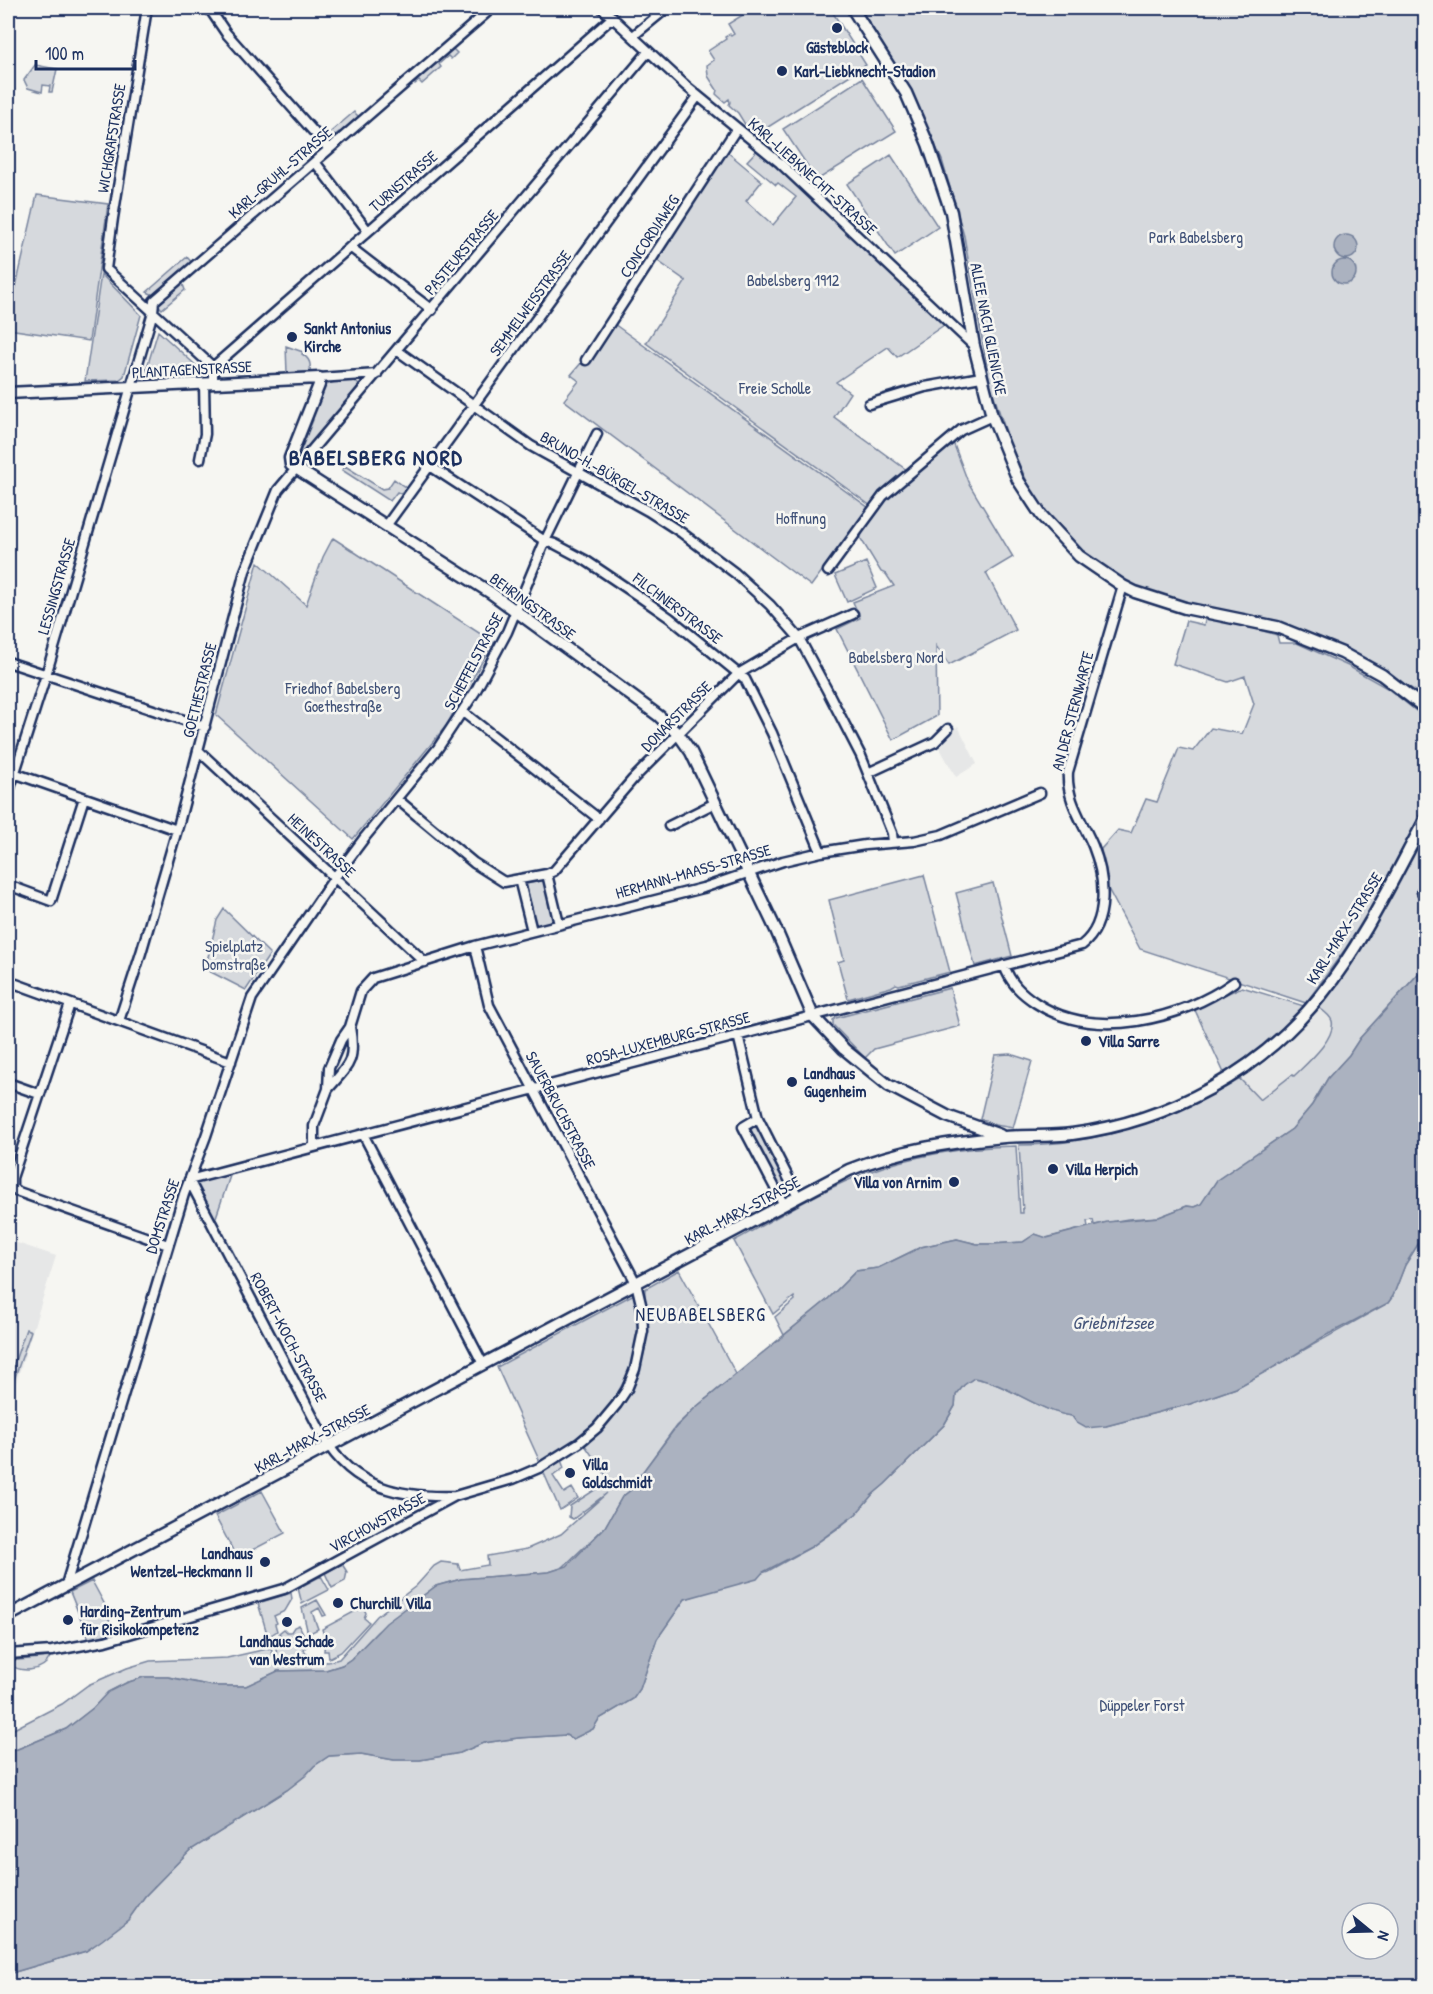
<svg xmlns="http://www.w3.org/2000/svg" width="1433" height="1994" font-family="'Patrick Hand',sans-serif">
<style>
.built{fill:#e6e7e7}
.green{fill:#d6d9dd;stroke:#78849e;stroke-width:1.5;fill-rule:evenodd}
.water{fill:#abb2c0;stroke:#717e99;stroke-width:1.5}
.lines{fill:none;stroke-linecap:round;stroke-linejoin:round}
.minor-casing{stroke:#1b2f5e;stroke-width:13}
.tertiary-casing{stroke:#1b2f5e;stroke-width:15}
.minor{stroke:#f6f6f2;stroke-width:8}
.tertiary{stroke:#f6f6f2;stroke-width:10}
.poi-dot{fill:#1b2f5e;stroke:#f6f6f2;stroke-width:2}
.labels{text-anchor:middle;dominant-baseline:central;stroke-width:5;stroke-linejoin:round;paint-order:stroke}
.poi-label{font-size:16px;font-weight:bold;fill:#1b2f5e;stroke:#f6f6f2;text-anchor:start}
.street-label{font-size:16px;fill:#1b2f5e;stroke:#f6f6f2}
.park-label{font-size:16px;fill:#405177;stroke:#f6f6f2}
.neighbourhood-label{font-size:18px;letter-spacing:1.5px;fill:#1b2f5e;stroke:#f6f6f2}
.water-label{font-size:18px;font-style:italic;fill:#46567b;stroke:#f6f6f2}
.district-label{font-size:22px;font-weight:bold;letter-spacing:1.5px;fill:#1b2f5e;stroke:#f6f6f2}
</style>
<rect width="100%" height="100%" fill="#f6f6f2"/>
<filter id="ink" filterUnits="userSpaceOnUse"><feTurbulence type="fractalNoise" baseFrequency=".0167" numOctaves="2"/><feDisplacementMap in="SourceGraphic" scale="12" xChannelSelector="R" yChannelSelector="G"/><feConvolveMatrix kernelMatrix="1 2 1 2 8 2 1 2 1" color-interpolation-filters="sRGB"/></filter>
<g filter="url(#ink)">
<path class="built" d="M958,726L977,764L956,777L938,745Z
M1327,995L1353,1018L1266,1108L1240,1079L1265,1062L1287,1042Z
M8,1240L56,1256L11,1399L8,1398Z"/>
<path class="green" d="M754,8H830L866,65L765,129L757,119L746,126L738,113L729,105L730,102L729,99L725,102L716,94L717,90L708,76L707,65L714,60L708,51L726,39L725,37L730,34L731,36L734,34L728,24Z
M860,8H1425V697L1356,654L1324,639L1273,620L1192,604L1131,586L1094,563L1074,545L1034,497L1010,444L990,384L964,236L942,160L906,82Z
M452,48L457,53L451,59L448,56L439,64L441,67L422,84L419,81L415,84L413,82Z
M35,65L57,69L52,92H49L50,86L43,85L42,92L28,88L24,80Z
M862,78L896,131L817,180L783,129Z
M354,112L360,118L341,135L339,132L331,138L326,136Z
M760,147L947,323L897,357L888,347L836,382L850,393L834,417L908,471L884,489L871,506L646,343L686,281L655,259L725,150L762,181L746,201L773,225L796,197L778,183L776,185L747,161Z
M891,155L938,227L895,256L847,184Z
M37,195L108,204L89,341L8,329V321Z
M187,257L193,264L156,296L147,292Z
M101,274L141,315L124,376L119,380L85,381Z
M182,282L185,290L162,309L159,306L160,301Z
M614,324L869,508L811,586L564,400L579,381L571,375Z
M158,331L201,370L200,374L144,377Z
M286,346L303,352L302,354C310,359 311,364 310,372L287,373Z
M354,380L360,386L303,454L300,452L313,420L310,419C322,388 318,381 354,380Z
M953,442L968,482L1013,557L986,573L1016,630L949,665L936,646L937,716L893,740L837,629L860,618L853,602L894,586L886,574L881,572L861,539C861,512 932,459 953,442Z
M345,466L382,489L388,488L394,479L406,488L401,494L397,492L390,501L342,470Z
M333,538L493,642L446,726L353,839L216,715L258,562L306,605L323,557Z
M866,562L877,588L847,602L835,575Z
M1206,617L1232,622L1277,635L1279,643H1297L1348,666L1387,688L1425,718V805L1375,901L1346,948L1306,1003L1140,949L1105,883L1101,849L1118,830L1131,833L1146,799L1157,802L1179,748L1193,751L1211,728L1242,734L1254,704L1245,676L1228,682L1173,664L1186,621L1204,625Z
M1425,829V859L1419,862L1425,875V971L1419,973L1360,1038L1349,1055L1328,1078L1312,1105L1292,1129L1217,1180L1202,1204L1194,1207L1187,1206L1159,1217L1128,1219L1094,1225L1093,1220L1087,1221L1088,1227L1046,1238L1035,1234L1023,1242L992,1244H977L957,1239L921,1247L878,1268L856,1271L827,1300L784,1335L775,1317L795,1300L794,1297L773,1314L734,1241C777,1218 820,1190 866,1173C913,1155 965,1147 1016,1146L1020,1213H1023L1019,1145C1097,1145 1173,1120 1240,1079L1260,1100L1292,1075L1294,1076C1306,1064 1336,1039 1332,1021C1330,1015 1322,1010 1318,1007L1327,995Z
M924,875L950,972L899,985L896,984L891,987L848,999L838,962L844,960L829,900Z
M546,880L556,922L536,926L526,884Z
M993,883L1012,956L975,966L956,893Z
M224,909L270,954L246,990L205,969L217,920Z
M1242,987L1304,1006L1269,1042L1224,1073L1194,1008Z
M950,988L960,1026L874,1049L865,1058L833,1025V1020L836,1018Z
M1010,1054L1032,1061L1013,1128L995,1125L980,1119L995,1055Z
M754,1126H758L794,1192L783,1197L749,1132Z
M231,1173L215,1220L196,1183Z
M1425,1233V1986H8V1974L86,1951L128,1920L145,1896L189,1851L287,1790L305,1776L314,1766L329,1756L361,1754L394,1760H420L460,1753L483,1743L518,1738L566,1735L573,1739L593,1729L599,1719L633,1699L640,1689L657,1639L685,1599L768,1571L811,1547L837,1529L856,1514L872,1495L885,1484L944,1425L955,1406L956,1395L964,1385L974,1378C1009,1384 1037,1411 1072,1416L1077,1423L1106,1426L1190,1404L1236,1388L1388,1303L1393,1296L1405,1265ZM1352,1913H1388V1949H1352Z
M679,1270L736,1374L695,1408L676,1426L641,1474L636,1486L622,1497L605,1527L562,1568L549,1572L461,1579L436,1586L377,1632L351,1659L342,1665L326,1670L278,1671L246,1686H213L168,1677H144L126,1683L108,1692L93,1708L66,1729L8,1753V1732L62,1704L88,1685L127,1668L150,1661L227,1658L271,1648L276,1665H280L275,1646L284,1640L279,1633L284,1629L287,1632H291L294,1627L299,1625L304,1635L296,1637L297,1643L307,1640L308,1644L304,1649L305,1652L308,1655L305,1661L328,1662L339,1659L377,1616L416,1586L434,1566L441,1562L458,1564L460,1570L488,1565L487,1556L527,1549L561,1534L607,1493L573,1519L569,1517L570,1506L598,1488L606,1478L612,1489L614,1487L584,1444C622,1412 647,1372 648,1321C648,1310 644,1299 645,1289Z
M634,1294C640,1311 639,1327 636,1344C626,1400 587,1436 540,1462L497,1367Z
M26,1329L31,1331L8,1397V1381Z
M561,1460L564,1468L553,1476L564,1493L572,1488L578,1498L560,1510L543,1471Z
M262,1491L285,1533L237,1558L215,1516Z
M342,1564L347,1572L345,1581L332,1588L325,1573Z
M321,1576L329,1590L302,1604L298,1588Z
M92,1581L105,1605L113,1633L89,1639L70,1592Z
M291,1593L292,1599L285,1611L274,1616L277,1623L275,1624L277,1631L268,1637L258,1603Z
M317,1600L326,1615L323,1616L319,1608L312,1612L318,1629L308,1634L302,1608Z
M363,1607L366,1613L364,1618L369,1622L341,1652L329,1658L328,1651H324L325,1639L322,1629Z
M50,1657C43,1673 19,1673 8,1663V1661Z"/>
<path class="water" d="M1334 247a12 12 0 1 1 24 0a12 12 0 1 1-24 0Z
M1332 272a12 12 0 1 1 24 0a12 12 0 1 1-24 0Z
M1425,971V1233L1405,1265L1393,1296L1388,1303L1323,1337L1285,1361L1236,1388L1190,1404L1106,1426L1086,1428L1077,1423L1072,1416C1037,1411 1009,1384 974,1378L964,1385L956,1395L955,1406L944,1425L885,1484L872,1495L856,1514L811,1547L763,1572L757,1579L685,1599L657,1639L640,1689L633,1699L599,1719L593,1729L573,1739L566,1735L518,1738L483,1743L460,1753L420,1760H394L361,1754L329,1756L314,1766L305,1776L287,1790L189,1851L145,1896L128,1920L102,1940L86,1951L8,1974V1753L66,1729L93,1708L108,1692L126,1683L144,1677H168L213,1686H246L278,1671L326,1670L342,1665L351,1659L386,1623L436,1586L461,1579L549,1572L567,1566L605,1527L622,1497L636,1486L641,1474L676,1427L695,1408L827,1300L856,1271L878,1268L921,1247L957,1239L977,1244H992L1023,1242L1035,1234L1047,1238L1107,1222L1159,1217L1187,1206L1194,1207L1201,1204L1217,1180L1292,1129L1312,1105L1328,1078L1349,1055L1360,1038L1419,973Z"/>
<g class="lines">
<defs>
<path id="minor" d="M147,8L113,218L106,269L213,367V383
M209,8L226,33L329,149
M602,8L686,86L780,163L974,346
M633,36L667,8
M315,162L368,231
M350,247L432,310
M398,351L531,446L648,511L682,533L735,573L770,605L799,638L827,690L861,756L892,833L893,842
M586,360L737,128
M213,367L613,17
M319,378L377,374
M869,404L925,387L981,377
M200,459L205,434L204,383
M430,466L545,541L555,544L585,560L640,597L670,618L745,679L772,733L821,852
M386,526L698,96
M828,571L883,496L961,430L992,416
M8,662L205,727
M463,712L599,819
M199,751L425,962
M8,771L177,830
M868,773L935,742L948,729
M8,794L46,675L153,312L154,301L492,8
M397,799L474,863L504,882L547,874L554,871L633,779L738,674L799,638L853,614
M669,826L715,803
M547,874L559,924
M519,879L532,931
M8,885L51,901L84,798
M1422,892L1426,891
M1004,965C1010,983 1021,993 1036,1003C1094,1041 1181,1020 1234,982
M8,981L231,1062
M70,1004L12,1178V1187L16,1191L168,1245
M119,1021L141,953L179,823L245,571L278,490L648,52
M738,1035L758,1118L798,1197
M8,1083L39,1094
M328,1089C349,1065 356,1061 350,1027
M758,1118L743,1127L784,1205
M363,1134L483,1364
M314,1147V1126L328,1089L329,1068L341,1040L350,1027L361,991L373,978L475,946L703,888L783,861L821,852L865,845L914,841L941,835L1040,793
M455,1496C401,1498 353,1488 324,1438L189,1180L1082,945C1110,923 1105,876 1093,846C1083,822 1066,800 1068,772L1123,586
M66,1585L184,1194L206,1136L252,998L335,877L365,837L438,748L475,692L507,632L545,541L597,434
M8,1654L52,1651L105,1641L284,1589L455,1496L513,1479L541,1467L579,1443L597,1428L617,1404L627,1389L635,1369L643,1331L642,1308L636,1283L489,1005L475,946"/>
<path id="tertiary" d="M852,8L906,93L928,144L951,212L974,346L992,416L1018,480L1041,515L1079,556L1123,586L1135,592L1185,608L1277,627L1342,653L1382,675L1426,709
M8,393L319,378V385L290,458L291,465L491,593L659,716L679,735L691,752L776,930L813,1016L844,1049L888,1085L947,1116L1000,1135
M8,1616L849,1170C898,1150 951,1142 1004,1137C1026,1135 1049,1137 1072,1134C1170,1121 1260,1072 1322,994C1363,943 1395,875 1426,818"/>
</defs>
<use href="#minor" class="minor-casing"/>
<use href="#tertiary" class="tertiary-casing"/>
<use href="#minor" class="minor"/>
<use href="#tertiary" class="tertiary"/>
</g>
</g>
<g class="poi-dot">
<circle cx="837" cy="28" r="6"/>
<circle cx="782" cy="71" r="6"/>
<circle cx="292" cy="337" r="6"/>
<circle cx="1086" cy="1041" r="6"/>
<circle cx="792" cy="1082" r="6"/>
<circle cx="1053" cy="1169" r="6"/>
<circle cx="954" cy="1182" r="6"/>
<circle cx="570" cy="1473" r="6"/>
<circle cx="265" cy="1562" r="6"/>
<circle cx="338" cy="1603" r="6"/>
<circle cx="68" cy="1620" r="6"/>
<circle cx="287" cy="1622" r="6"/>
</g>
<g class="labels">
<g class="poi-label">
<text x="837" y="47" text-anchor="middle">Gästeblock</text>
<text x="794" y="71">Karl-Liebknecht-Stadion</text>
<text x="304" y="328">Sankt Antonius<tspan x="304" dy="18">Kirche</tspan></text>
<text x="1098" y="1041">Villa Sarre</text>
<text x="804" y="1073">Landhaus<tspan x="804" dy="18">Gugenheim</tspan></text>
<text x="1065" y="1169">Villa Herpich</text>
<text x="942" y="1182" text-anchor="end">Villa von Arnim</text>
<text x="582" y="1464">Villa<tspan x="582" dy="18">Goldschmidt</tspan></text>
<text x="253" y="1553" text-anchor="end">Landhaus<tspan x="253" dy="18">Wentzel-Heckmann II</tspan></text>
<text x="350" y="1603">Churchill Villa</text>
<text x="80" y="1611">Harding-Zentrum<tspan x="80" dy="18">für Risikokompetenz</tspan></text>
<text x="287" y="1641" text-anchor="middle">Landhaus Schade<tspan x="287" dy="18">van Westrum</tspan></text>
</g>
<g class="street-label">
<text transform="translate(111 138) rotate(-81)">WICHGRAFSTRASSE</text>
<text transform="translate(280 172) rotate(-41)">KARL-GRUHL-STRASSE</text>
<text transform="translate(813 176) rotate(42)">KARL-LIEBKNECHT-STRASSE</text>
<text transform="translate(403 181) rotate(-41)">TURNSTRASSE</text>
<text transform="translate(649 236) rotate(-57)">CONCORDIAWEG</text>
<text transform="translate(461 252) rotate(-50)">PASTEURSTRASSE</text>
<text transform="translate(530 303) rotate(-54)">SEMMELWEISSTRASSE</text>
<text transform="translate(989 329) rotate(79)">ALLEE NACH GLIENICKE</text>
<text transform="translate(192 369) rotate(-3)">PLANTAGENSTRASSE</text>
<text transform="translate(615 477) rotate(30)">BRUNO-H.-BÜRGEL-STRASSE</text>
<text transform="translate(56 586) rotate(-74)">LESSINGSTRASSE</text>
<text transform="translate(533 606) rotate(36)">BEHRINGSTRASSE</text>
<text transform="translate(678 608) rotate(37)">FILCHNERSTRASSE</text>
<text transform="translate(473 661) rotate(-62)">SCHEFFELSTRASSE</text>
<text transform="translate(199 690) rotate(-76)">GOETHESTRASSE</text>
<text transform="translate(1072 711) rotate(-75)">AN DER STERNWARTE</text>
<text transform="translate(676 716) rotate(-45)">DONARSTRASSE</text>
<text transform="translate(322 845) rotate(43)">HEINESTRASSE</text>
<text transform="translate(693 871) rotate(-16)">HERMANN-MAASS-STRASSE</text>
<text transform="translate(1344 928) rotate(-58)">KARL-MARX-STRASSE</text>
<text transform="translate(668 1038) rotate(-15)">ROSA-LUXEMBURG-STRASSE</text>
<text transform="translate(561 1110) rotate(62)">SAUERBRUCHSTRASSE</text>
<text transform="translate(742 1210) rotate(-28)">KARL-MARX-STRASSE</text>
<text transform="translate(162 1216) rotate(-72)">DOMSTRASSE</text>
<text transform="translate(289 1337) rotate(62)">ROBERT-KOCH-STRASSE</text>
<text transform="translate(312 1438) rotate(-28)">KARL-MARX-STRASSE</text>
<text transform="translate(377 1522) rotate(-29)">VIRCHOWSTRASSE</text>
</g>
<g class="park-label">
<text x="1196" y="237">Park Babelsberg</text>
<text x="793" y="280">Babelsberg 1912</text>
<text x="775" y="388">Freie Scholle</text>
<text x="801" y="518">Hoffnung</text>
<text x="896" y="657">Babelsberg Nord</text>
<text x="343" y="688">Friedhof Babelsberg<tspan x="343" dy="18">Goethestraße</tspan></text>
<text x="234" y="946">Spielplatz<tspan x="234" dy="18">Domstraße</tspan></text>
<text x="1142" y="1705">Düppeler Forst</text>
</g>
<g class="neighbourhood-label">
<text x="701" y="1314">NEUBABELSBERG</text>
</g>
<g class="water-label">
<text x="1113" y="1322">Griebnitzsee</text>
</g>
<g class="district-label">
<text x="376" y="457">BABELSBERG NORD</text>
</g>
</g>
<rect width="1433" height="1994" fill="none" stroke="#f6f6f2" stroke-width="30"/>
<rect x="15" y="15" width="1403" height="1964" fill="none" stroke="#1b2f5e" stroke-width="2" filter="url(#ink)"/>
<g transform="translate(1370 1931) rotate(109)"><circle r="28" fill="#f6f6f2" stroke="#9ea6b7" stroke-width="1.5"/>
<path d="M0-4.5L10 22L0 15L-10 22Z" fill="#1b2f5e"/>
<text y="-9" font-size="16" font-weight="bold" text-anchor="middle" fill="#1b2f5e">N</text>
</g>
<path d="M36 60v9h99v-9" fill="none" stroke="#1b2f5e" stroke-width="3"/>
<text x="45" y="60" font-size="18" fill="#1b2f5e" stroke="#f6f6f2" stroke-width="4.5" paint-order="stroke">100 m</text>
</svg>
